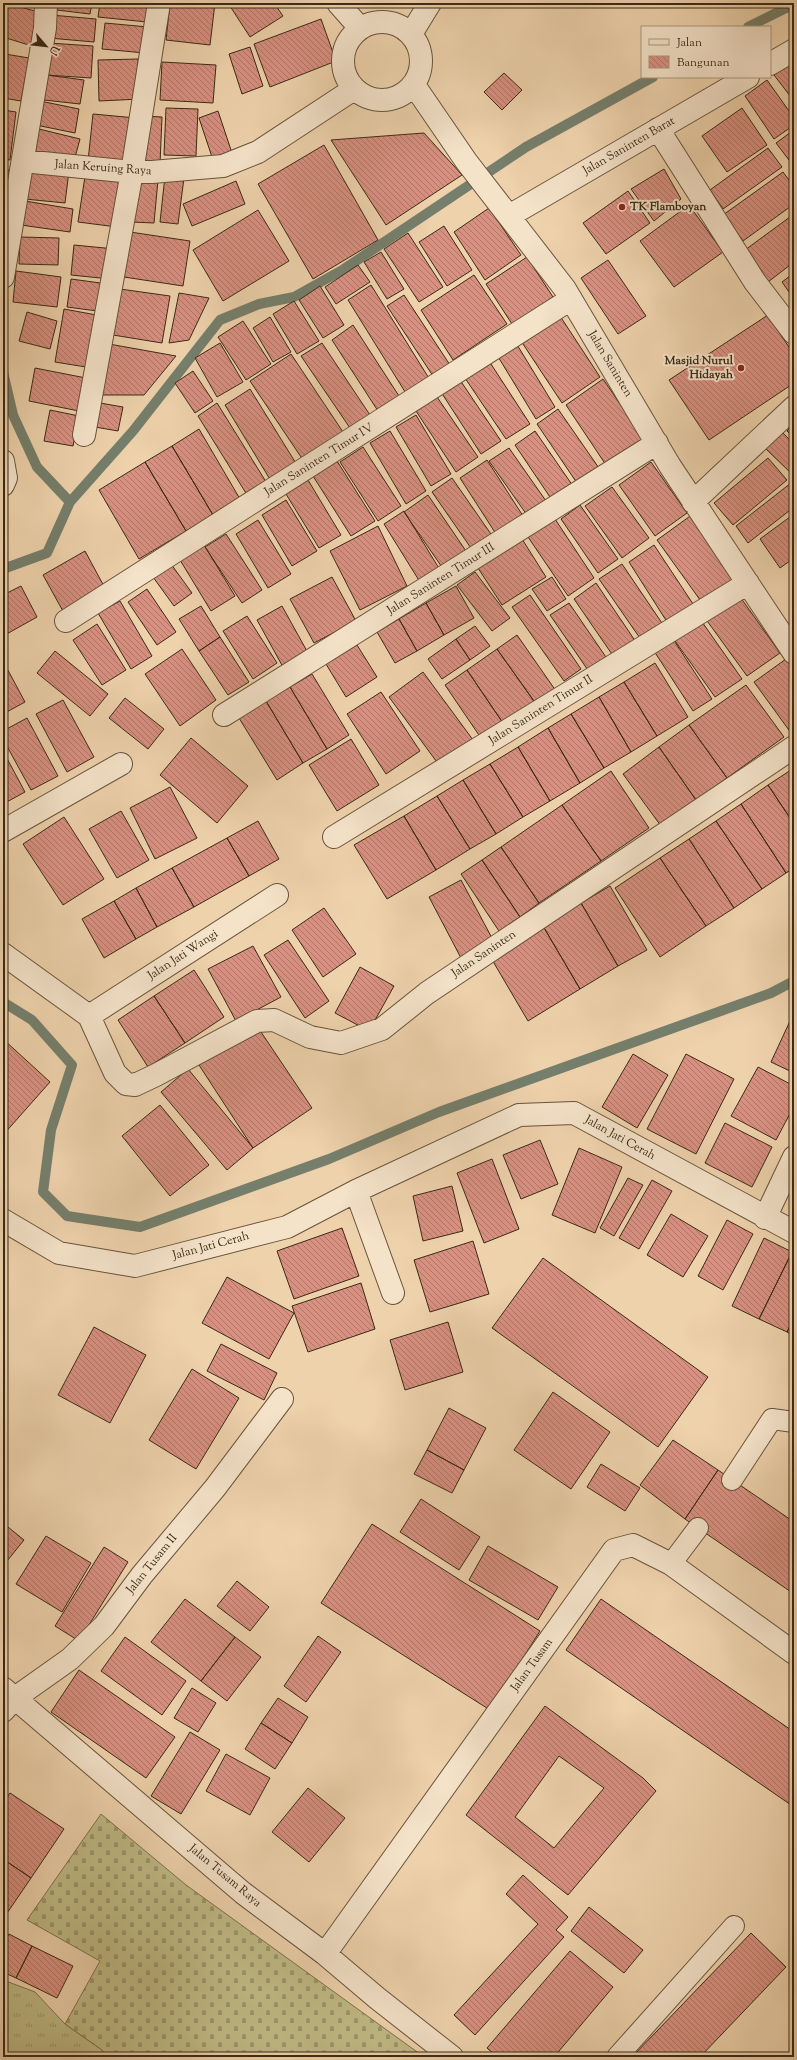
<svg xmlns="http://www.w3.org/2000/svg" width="797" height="2060" font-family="'Sorts Mill Goudy',serif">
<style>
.grass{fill:url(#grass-tufts);stroke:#7d724e}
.cemetery{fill:url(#cemetery-stones);stroke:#7d724e}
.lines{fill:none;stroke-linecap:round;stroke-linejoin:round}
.stream{stroke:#757f6c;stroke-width:10}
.building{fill:url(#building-back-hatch);stroke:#3b2a16;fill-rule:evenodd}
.service-casing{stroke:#68543c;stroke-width:22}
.minor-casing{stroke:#68543c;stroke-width:24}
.service{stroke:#f4e2c9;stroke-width:20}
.minor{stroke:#f4e2c9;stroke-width:22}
.poi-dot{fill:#8f2418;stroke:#f4e2c9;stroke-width:1.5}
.labels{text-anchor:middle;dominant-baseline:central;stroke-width:4;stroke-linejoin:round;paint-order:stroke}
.street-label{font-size:12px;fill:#3b2a16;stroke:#f4e2c9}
.poi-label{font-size:12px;font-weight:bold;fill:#3b2a16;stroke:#f4e2c9;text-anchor:start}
</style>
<defs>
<pattern id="grass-tufts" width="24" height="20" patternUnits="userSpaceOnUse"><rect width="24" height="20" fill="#bfba85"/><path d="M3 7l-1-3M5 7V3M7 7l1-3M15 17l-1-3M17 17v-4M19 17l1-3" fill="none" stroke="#9c976c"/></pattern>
<pattern id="cemetery-stones" width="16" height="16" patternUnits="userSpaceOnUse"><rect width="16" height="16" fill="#bfba85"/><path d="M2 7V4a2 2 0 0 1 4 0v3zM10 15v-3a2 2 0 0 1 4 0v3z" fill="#9c976c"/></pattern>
<pattern id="building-back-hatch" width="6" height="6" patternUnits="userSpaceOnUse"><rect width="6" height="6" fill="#d89081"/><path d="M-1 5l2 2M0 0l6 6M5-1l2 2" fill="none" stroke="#b07669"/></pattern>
</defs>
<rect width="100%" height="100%" fill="#eed2ac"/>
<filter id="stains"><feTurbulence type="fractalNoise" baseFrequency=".005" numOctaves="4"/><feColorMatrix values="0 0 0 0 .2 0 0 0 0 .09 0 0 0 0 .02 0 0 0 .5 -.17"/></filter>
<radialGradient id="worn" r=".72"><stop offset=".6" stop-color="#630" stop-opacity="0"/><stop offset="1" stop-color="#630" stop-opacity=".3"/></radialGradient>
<path class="grass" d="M3,1980L35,1992L65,2024L102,2050L108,2057H3Z"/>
<path class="cemetery" d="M101,1814L186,1885L420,2054L418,2057H108L102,2050L65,2024L100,1961L27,1920Z"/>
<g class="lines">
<path class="stream" d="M748,27L794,4
M3,372L13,415L37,467L70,502
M3,569L47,553L70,502L133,431L220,320L259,304L294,297L344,269L526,147L653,77
M3,1002L32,1020L72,1065L51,1130L43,1192L67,1216L140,1227L329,1159L439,1112L771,993L794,981"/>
</g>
<path class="building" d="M6,3L42,13L32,46L3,37V12Z
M49,3H92L90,14L48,9Z
M100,3H149L147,22L98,17Z
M170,3H215L210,45L166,40Z
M228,3H274L283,16L250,37Z
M51,15L96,19L94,42L49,38Z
M321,19L336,61L270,87L254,44Z
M105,23L148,27L145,53L102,49Z
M49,43L93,46L91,78L46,75Z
M250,47L263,86L242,94L229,54Z
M5,54L29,58L21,101L3,98V64Z
M138,59L140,99L99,101L98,60Z
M794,59V101L774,75Z
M162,62L216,65L213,103L160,100Z
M504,73L522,90L502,110L484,92Z
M47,75L84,80L80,104L44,100Z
M767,80L794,118V125L774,139L745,96Z
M40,101L79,109L75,133L36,125Z
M166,108L198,109L196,156L164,155Z
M742,108L767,145L727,172L702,136Z
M3,110L16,112L10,160L3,159Z
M218,111L232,153L213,160L199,118Z
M93,114L136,118L132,165L88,161Z
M143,116L162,117L160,164L141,162Z
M39,129L80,139L74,161L33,151Z
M794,130V162L792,164L776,143Z
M424,133L462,175L386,225L331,140Z
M324,145L378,240L313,279L258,184Z
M768,148L782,167L723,209L710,190Z
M29,167L69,171L65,203L25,199Z
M664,169L681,199L654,221L631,189Z
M3,170H11L7,207H3Z
M86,170L124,175L117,227L78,222Z
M783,172L794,187V204L743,241L723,215Z
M165,176L184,178L178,224L160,222Z
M134,178L158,180L154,223L131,222Z
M236,181L245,204L192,226L183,204Z
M628,191L650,223L606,254L583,223Z
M25,201L73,209L70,232L21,225Z
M689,205L723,252L674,287L640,241Z
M489,208L521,255L485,280L454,232Z
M258,210L289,261L223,301L193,250Z
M794,214V262L768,282L745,250Z
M444,226L472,270L447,286L419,242Z
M130,232L190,241L183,286L124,277Z
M408,233L443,287L419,302L384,249Z
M20,237L59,238L58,265L19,264Z
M74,245L115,249L110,279L71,275Z
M381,252L404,289L387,299L364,262Z
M527,257L553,297L512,324L486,284Z
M608,260L646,316L618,334L581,278Z
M358,265L370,282L336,304L325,287Z
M16,271L61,277L57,307L13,302Z
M794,273V299L782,282Z
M474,275L507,324L453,360L421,310Z
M71,279L108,284L105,312L67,307Z
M371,285L430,380L407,395L348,300Z
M320,286L344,325L323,338L299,300Z
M120,289L170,296L162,343L113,335Z
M179,293L209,298L189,340L169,343Z
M404,295L450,365L433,376L387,306Z
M294,301L319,341L297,354L273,314Z
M64,309L102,316L92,368L55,362Z
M27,312L57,321L50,349L19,341Z
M768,315L794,355V383L709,440L669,380Z
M560,316L600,377L562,403L521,341Z
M270,317L291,352L273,362L253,328Z
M243,321L271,364L246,380L218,337Z
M353,325L399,396L378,411L332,340Z
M220,343L243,382L217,397L195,358Z
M322,343L370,415L350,428L301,356Z
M516,343L555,407L536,419L497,355Z
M109,344L176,356L144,395H100Z
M291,354L343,432L303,460L250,381Z
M489,361L530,424L506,439L465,378Z
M35,368L86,378L79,411L29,401Z
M193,371L213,401L195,413L175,383Z
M603,379L646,442L608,468L566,405Z
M460,380L501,441L481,454L441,392Z
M250,389L297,465L271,481L225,405Z
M437,397L478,457L456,472L416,411Z
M100,403L123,407L118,431L95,427Z
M217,403L268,485L249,498L198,416Z
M558,409L601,471L579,486L537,424Z
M50,410L79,416L73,446L44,441Z
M416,415L451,474L431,486L396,427Z
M794,423V438L787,431Z
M199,429L240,499L213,515L172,446Z
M390,431L426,491L406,504L370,443Z
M535,431L575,489L554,503L515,445Z
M782,432L794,444V476L766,449Z
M172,446L213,515L186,531L145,462Z
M363,447L401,506L378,521L340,462Z
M509,448L546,501L527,515L489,461Z
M768,458L787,480L733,525L714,503Z
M487,460L525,519L498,537L460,478Z
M337,461L375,521L351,536L313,476Z
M145,462L186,531L139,559L99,490Z
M651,462L687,513L655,536L619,485Z
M452,478L493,537L473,551L432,492Z
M308,480L341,535L319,548L286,494Z
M791,483L794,487V507L748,543L736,526Z
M612,487L649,538L622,558L585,506Z
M428,495L470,557L446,573L404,512Z
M286,500L317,551L292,566L262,515Z
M580,505L618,559L598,573L561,519Z
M404,511L440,570L420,582L384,524Z
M693,514L738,579L703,604L657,540Z
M794,514V558L780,568L760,539Z
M553,516L594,578L568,596L526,534Z
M258,520L291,574L268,588L236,534Z
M378,526L407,586L360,610L330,551Z
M226,534L262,590L242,603L205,547Z
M522,539L546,577L502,605L478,568Z
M204,545L235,596L211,611L180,560Z
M654,545L695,607L669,625L629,562Z
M85,551L106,590L64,613L43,575Z
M171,564L192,593L174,606L153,577Z
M622,564L666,629L644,644L599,579Z
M475,572L510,618L492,631L457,585Z
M332,577L356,621L314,643L290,599Z
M552,577L566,599L547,611L532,589Z
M596,583L638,645L616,660L574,599Z
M21,586L37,617L3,636V595Z
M456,586L474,618L444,635L426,603Z
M147,589L176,632L157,645L128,602Z
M738,594L780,653L747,676L705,618Z
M530,595L581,669L564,681L512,607Z
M120,601L152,656L131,669L98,613Z
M426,603L444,635L417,651L399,619Z
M569,603L610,663L592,676L550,615Z
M201,606L220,637L199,651L179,619Z
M282,606L308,653L283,667L257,620Z
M247,616L277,663L253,679L223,631Z
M399,619L417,651L395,663L377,632Z
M700,619L742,679L715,697L673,638Z
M97,624L126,670L102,685L73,640Z
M475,626L490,646L470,660L456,639Z
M517,635L556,691L536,704L497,649Z
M220,637L249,682L228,695L199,651Z
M456,639L470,660L442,679L428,659Z
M673,639L712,699L693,711L654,651Z
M357,645L377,677L346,697L326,664Z
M182,649L216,700L180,726L145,674Z
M497,649L536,704L505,726L467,670Z
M55,651L108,694L90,716L37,673Z
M786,659L794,670V737L754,682Z
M3,661L25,702L3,714Z
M655,663L688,717L657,736L624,682Z
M467,670L505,726L483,741L445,685Z
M423,672L476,744L442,769L389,697Z
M312,674L349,735L327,749L290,687Z
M624,682L657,736L631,752L599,697Z
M746,685L784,737L727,778L689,725Z
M290,687L327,749L303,763L266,701Z
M381,692L420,751L386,774L347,714Z
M599,697L631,752L604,768L571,714Z
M125,698L164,729L148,749L109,718Z
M63,700L94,757L67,772L36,714Z
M266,701L303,763L277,780L239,718Z
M571,714L604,768L580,783L548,728Z
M27,718L58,776L31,790L3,739V731Z
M689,725L727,778L696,800L659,747Z
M548,728L580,783L550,801L518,747Z
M191,738L248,786L217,823L160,775Z
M351,739L379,785L337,811L309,765Z
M518,747L550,801L523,817L490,764Z
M659,747L696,800L661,826L623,774Z
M3,751L25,792L3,804Z
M490,764L523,817L496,834L463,780Z
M794,768V824L768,785Z
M611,771L649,828L601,861L562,805Z
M463,780L496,834L470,849L437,796Z
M768,785L794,824V868L786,873L741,804Z
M170,787L197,838L155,859L130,808Z
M437,796L470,849L436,870L404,816Z
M741,804L786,873L762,889L716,821Z
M562,805L601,861L539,903L501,847Z
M121,811L149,860L117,878L89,829Z
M404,816L436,870L387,899L354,845Z
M64,817L104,879L63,905L23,844Z
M258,821L279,859L249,876L227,838Z
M716,821L762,889L734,908L689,839Z
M227,838L249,876L194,907L172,868Z
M689,839L734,908L706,926L660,858Z
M501,847L539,903L520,917L482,860Z
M660,858L706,926L660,957L615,888Z
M482,860L520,917L499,931L461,874Z
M172,868L194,907L157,927L136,888Z
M461,880L493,940L461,958L429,897Z
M610,886L647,950L618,966L581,903Z
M136,888L157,927L136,939L114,901Z
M114,901L136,939L104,958L82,919Z
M581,903L618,966L580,989L543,926Z
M324,908L356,954L323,977L292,930Z
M543,926L580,989L528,1021L491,958Z
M288,940L329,1001L305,1018L264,955Z
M253,946L281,997L236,1021L208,969Z
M360,967L394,986L369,1031L335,1013Z
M194,970L224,1017L185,1043L154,996Z
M154,996L185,1043L148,1067L118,1020Z
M790,1021L794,1023V1073L771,1062Z
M257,1026L312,1108L253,1148L199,1065Z
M3,1039L50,1082L3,1135Z
M633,1054L668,1075L637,1128L602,1107Z
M686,1054L734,1079L696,1154L647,1129Z
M758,1067L794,1086V1106L776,1140L731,1116Z
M188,1069L253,1148L227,1170L161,1092Z
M160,1105L209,1165L170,1196L122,1136Z
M725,1123L772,1147L752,1187L705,1163Z
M540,1140L558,1184L521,1199L503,1155Z
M579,1148L622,1167L595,1233L552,1215Z
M492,1159L519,1229L484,1243L457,1173Z
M628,1178L643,1185L614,1236L600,1228Z
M652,1180L672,1191L639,1249L619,1238Z
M452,1186L463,1231L423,1241L413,1196Z
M671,1214L708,1236L683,1277L647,1255Z
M727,1220L753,1234L723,1290L698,1276Z
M342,1228L359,1276L294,1299L277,1251Z
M764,1238L792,1252L759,1319L732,1306Z
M473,1241L489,1294L430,1312L414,1260Z
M792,1252L794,1253V1318L787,1332L759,1319Z
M543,1258L708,1377L658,1447L492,1328Z
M227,1277L294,1313L269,1359L202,1323Z
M361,1283L375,1329L308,1352L292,1306Z
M794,1318V1336L787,1332Z
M448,1322L463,1372L405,1390L390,1340Z
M94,1327L146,1355L110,1423L58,1395Z
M221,1344L277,1373L264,1400L207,1371Z
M192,1369L239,1398L196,1469L149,1440Z
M553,1392L610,1432L571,1489L514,1450Z
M449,1408L486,1428L464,1470L427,1450Z
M673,1440L718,1470L685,1519L640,1485Z
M427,1450L464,1470L452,1493L414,1474Z
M601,1464L640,1488L625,1511L587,1487Z
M718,1470L794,1522V1594L685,1519Z
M421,1499L480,1537L459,1570L400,1532Z
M3,1523L24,1540L3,1566Z
M372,1524L540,1631L490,1710L321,1603Z
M46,1536L91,1563L62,1612L16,1584Z
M488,1546L558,1587L538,1620L469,1580Z
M104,1547L128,1562L79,1641L55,1626Z
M237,1581L269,1607L250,1631L217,1606Z
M185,1599L235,1637L201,1681L151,1642Z
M601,1599L794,1732V1807L566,1650Z
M318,1636L341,1652L306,1702L284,1686Z
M125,1637L186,1681L162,1715L101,1671Z
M235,1637L261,1657L227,1701L201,1681Z
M79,1670L175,1737L146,1778L51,1712Z
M192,1688L216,1703L198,1732L174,1718Z
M278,1698L308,1717L292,1743L261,1723Z
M545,1706L643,1778L656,1791L568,1895L466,1815ZM559,1756L604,1788L554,1848L515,1817Z
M261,1723L292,1743L275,1769L245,1749Z
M190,1732L220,1750L181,1814L151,1796Z
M226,1754L270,1778L250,1815L206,1791Z
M308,1788L345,1818L309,1862L272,1832Z
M10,1793L64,1829L31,1878L3,1859V1803Z
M3,1859L31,1878L3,1919Z
M523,1875L568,1917L556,1930L564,1937L475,2035L454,2015L538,1924L506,1894Z
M589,1907L643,1950L624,1973L571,1931Z
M751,1933L786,1967L700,2057H632Z
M9,1934L32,1946L16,1978L3,1972V1945Z
M32,1946L73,1966L57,1998L16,1978Z
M570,1951L613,1987L554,2057H497L487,2048Z"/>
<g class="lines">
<defs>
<path id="service" d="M732,1480L772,1419L794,1422
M671,1564L698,1528
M617,2057L734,1926"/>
<path id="minor" d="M338,3L360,28
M343 61a39 39 0 1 1 78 0a39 39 0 1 1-78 0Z
M411,34L430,3
M770,64L794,50
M414,85L466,161L565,289L670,466L794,653
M658,129L755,282L794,333
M23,161L132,172H152L223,166L258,152L354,89
M509,216L748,77
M3,277L45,28L46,3
M84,435L132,172L159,3
M3,461L6,478L3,485
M693,502L794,407
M66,621L571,299
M224,715L657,443
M3,831L121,764
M334,837L748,583
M3,954L89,1016L115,1073L126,1084L135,1085L156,1075L257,1021L274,1020L310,1037L341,1043L382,1029L427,993L794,747
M89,1016L277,895
M356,1191L519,1115L574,1113L794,1232
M765,1218L794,1157
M3,1220L59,1253L135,1266L287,1227L356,1191L393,1293
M3,1688L243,1893L325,1954L377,1998L452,2057
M3,1711L15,1698L70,1659L104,1626L142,1575L215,1488L282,1399
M325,1954L614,1550L633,1545L671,1564L794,1653"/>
</defs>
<use href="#service" class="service-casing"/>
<use href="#minor" class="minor-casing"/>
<use href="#service" class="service"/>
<use href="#minor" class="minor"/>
</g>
<g class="poi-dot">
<circle cx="622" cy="207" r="4"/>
<circle cx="741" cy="368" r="4"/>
</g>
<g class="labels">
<g class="street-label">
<text transform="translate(629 146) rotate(-30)">Jalan Saninten Barat</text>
<text transform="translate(103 168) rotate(4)">Jalan Keruing Raya</text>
<text transform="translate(610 364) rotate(59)">Jalan Saninten</text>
<text transform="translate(319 460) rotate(-32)">Jalan Saninten Timur IV</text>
<text transform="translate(441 579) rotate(-32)">Jalan Saninten Timur III</text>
<text transform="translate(541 710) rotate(-32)">Jalan Saninten Timur II</text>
<text transform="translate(484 954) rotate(-34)">Jalan Saninten</text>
<text transform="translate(183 955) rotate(-33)">Jalan Jati Wangi</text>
<text transform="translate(620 1138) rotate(29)">Jalan Jati Cerah</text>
<text transform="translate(211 1246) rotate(-15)">Jalan Jati Cerah</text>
<text transform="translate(152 1564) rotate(-51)">Jalan Tusam II</text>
<text transform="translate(532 1665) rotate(-54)">Jalan Tusam</text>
<text transform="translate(225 1876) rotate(40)">Jalan Tusam Raya</text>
</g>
<g class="poi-label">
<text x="630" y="207">TK Flamboyan</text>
<text x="733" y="361" text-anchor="end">Masjid Nurul<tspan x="733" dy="14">Hidayah</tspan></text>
</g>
</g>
<rect width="797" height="2060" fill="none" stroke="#eed2ac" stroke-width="16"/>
<rect x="4" y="4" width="789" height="2052" fill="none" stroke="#3b2a16" stroke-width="2"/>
<rect x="8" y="8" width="781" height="2044" fill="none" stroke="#3b2a16"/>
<rect x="641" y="26" width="130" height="52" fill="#f4e2c9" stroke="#aa9881"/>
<rect x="649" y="39" width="20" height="6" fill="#f4e2c9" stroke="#aa9881"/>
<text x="677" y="46" font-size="12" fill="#3b2a16">Jalan</text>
<rect x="649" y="56" width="20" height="12" fill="url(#building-back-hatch)" stroke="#aa9881"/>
<text x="677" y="66" font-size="12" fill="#3b2a16">Bangunan</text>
<g transform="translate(46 46) rotate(118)" stroke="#f4e2c9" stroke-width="3" paint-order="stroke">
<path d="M0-3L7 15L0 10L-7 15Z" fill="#3b2a16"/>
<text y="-6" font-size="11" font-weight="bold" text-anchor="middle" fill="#3b2a16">U</text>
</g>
<rect width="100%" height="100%" filter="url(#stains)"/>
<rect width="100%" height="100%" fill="url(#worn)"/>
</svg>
